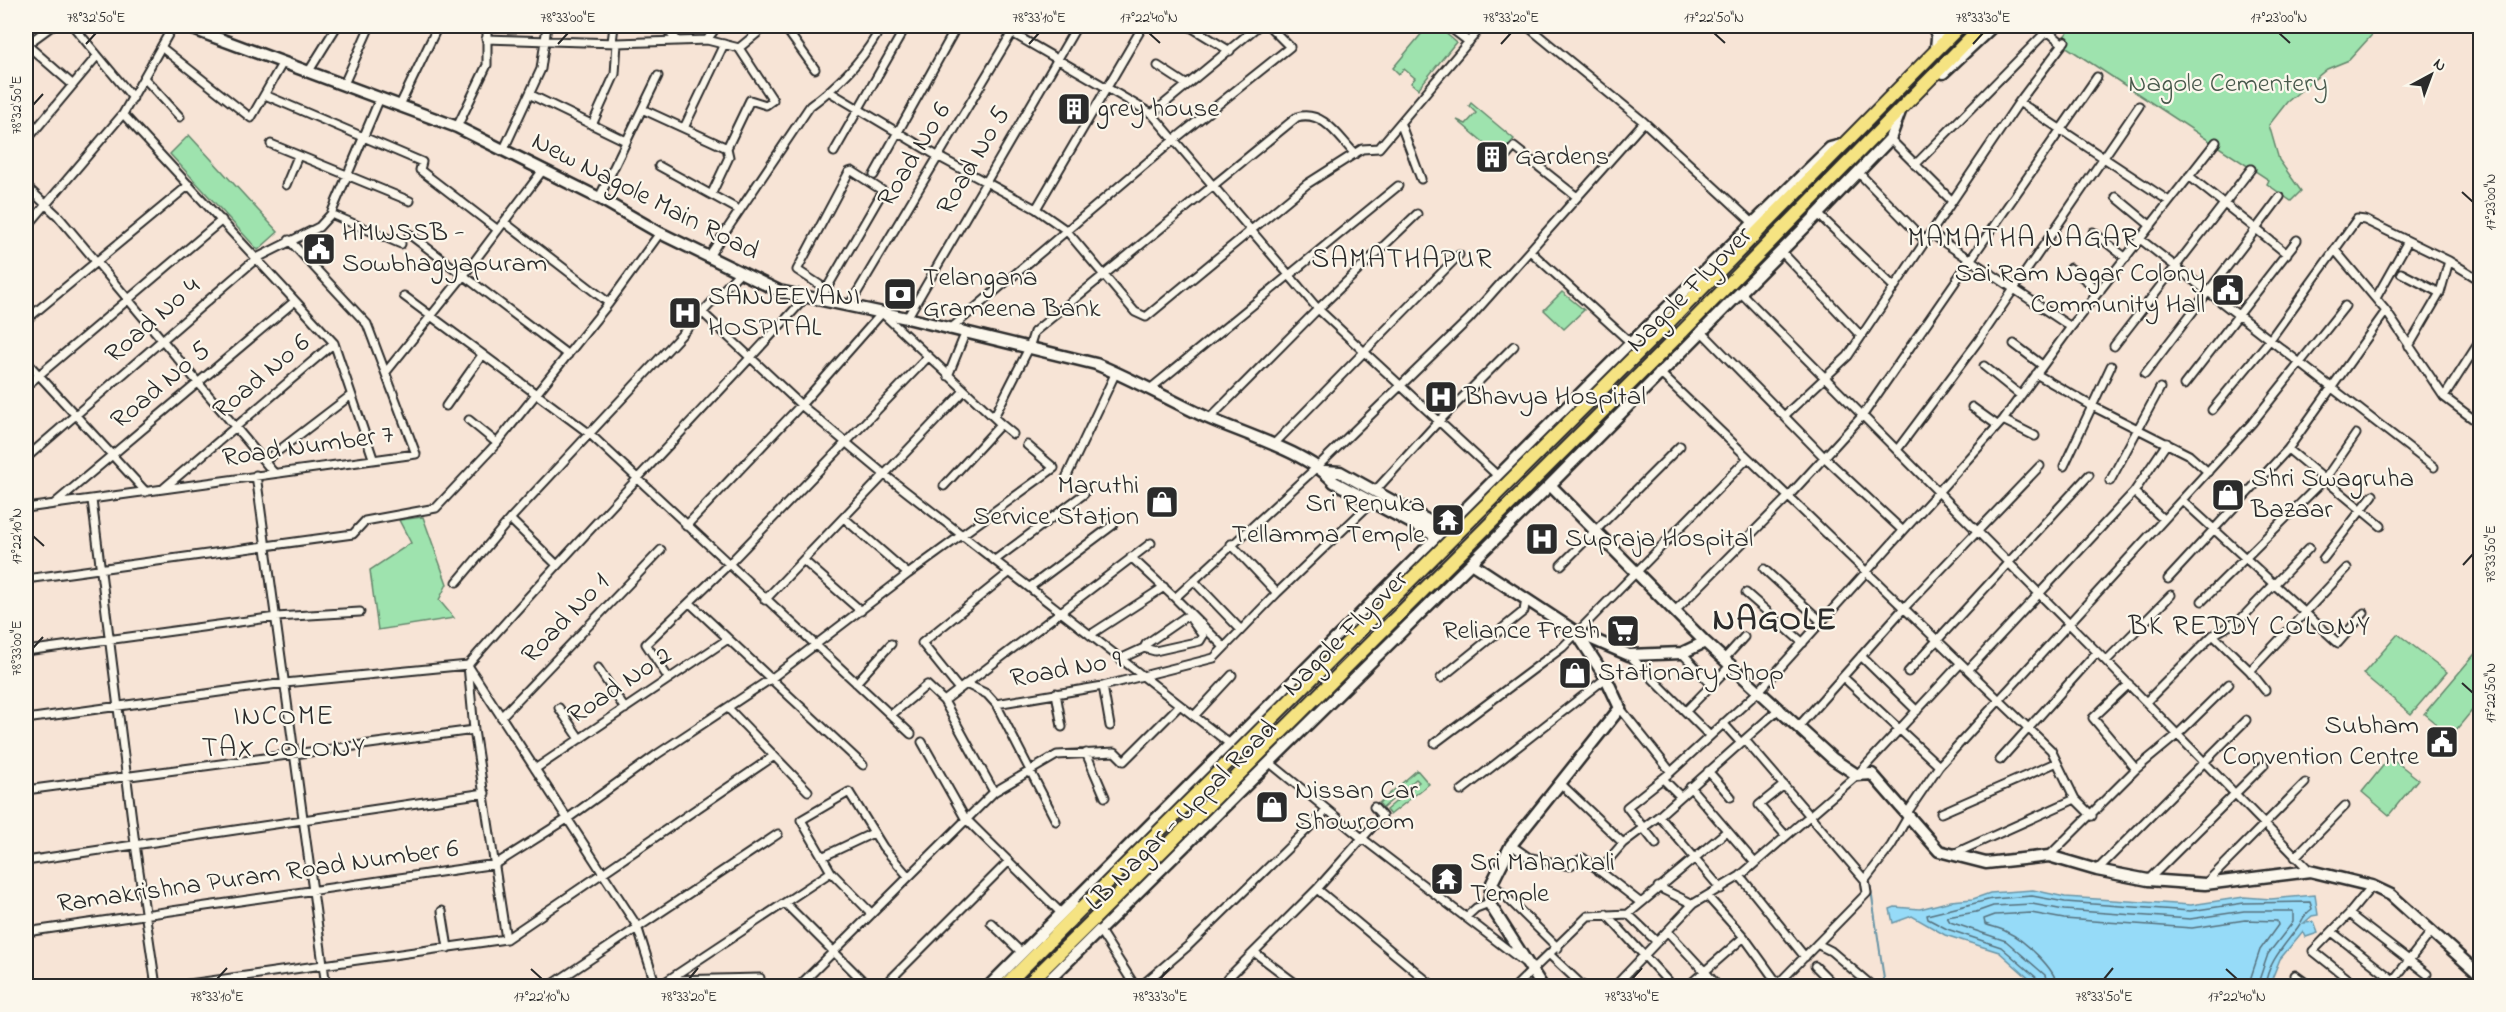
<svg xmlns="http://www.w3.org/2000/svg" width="2506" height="1012" font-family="'Indie Flower',sans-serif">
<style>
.green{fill:#9ee3ae;stroke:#64876c;stroke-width:1.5}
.water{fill:#96dbf8;stroke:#6b95a6;stroke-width:1.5}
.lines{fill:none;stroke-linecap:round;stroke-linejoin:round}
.shore{stroke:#56717d;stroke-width:1.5}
.stream{stroke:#6b95a6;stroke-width:2}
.street-casing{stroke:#2b2b2b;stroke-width:11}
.secondary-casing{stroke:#2b2b2b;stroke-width:15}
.highway-casing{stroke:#2b2b2b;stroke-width:16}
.street{stroke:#fbf7ec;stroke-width:7}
.secondary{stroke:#fbf7ec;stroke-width:10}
.highway{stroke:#f5e382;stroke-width:12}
.highway-bridge-casing{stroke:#2b2b2b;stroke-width:16;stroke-linecap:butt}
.highway-bridge{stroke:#f5e382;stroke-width:12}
.ticks{fill:none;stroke:#2b2b2b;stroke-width:2}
.labels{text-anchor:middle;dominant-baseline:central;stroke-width:4.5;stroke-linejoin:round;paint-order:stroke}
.park-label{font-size:27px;fill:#48594c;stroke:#fbf7ec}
.poi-label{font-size:27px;fill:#2b2b2b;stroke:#fbf7ec;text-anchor:start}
.street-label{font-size:27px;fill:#2b2b2b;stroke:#fbf7ec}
.neighbourhood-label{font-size:28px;letter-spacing:1.5px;fill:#2b2b2b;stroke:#fbf7ec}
.district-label{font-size:33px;font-weight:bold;letter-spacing:1.5px;fill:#2b2b2b;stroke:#fbf7ec}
.neatline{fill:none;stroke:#2b2b2b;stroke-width:2}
.ticks-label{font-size:15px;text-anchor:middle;fill:#2b2b2b}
</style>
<rect width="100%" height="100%" fill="#f7e4d6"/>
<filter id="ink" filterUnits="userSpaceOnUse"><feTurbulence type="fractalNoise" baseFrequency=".0167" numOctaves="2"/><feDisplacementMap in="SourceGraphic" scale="12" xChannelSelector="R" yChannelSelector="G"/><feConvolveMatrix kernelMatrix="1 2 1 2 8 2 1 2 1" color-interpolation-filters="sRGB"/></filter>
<g filter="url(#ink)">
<path class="green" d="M1428,26H1437L1456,42L1418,89L1411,83L1415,78L1404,69L1399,74L1393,68Z
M2073,26H2380L2349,60L2327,69L2287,102L2269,125L2279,160L2301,191L2291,201L2267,184L2269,180L2059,42Z
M1471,103L1514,139L1500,156L1457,120L1466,124L1476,113L1469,106Z
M189,135L278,232L258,250L170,154Z
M1562,292L1584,310L1564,329L1544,310Z
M423,517L447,584L439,600L454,618L378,630L370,570L411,543L399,520Z
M2398,634L2447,672L2411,714L2363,674Z
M2479,649L2480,701L2451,736L2424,714Z
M2390,757L2418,779L2389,815L2362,792Z
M1417,770L1429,784L1390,815L1386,810L1419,782L1416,779L1383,808L1379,803Z"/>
<path class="water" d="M2033,890L2065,897L2191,905L2244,897L2271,899L2315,895L2318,915L2312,916L2304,923L2314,922L2318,933L2306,937L2303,931L2280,959L2269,986H2034L2035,984L1999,952L1945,935L1912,916L1893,923L1890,909L1895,907L1920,909L1951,901L1973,899L1990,893Z"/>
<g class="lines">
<path class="shore" d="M2040,986L2038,979L2001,947L1947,929L1928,919L1927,915L1992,899L2032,896L2065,902L2190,911L2244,903L2310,902L2312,909C2303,915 2303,920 2298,927C2284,946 2268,962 2265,986
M2048,986L2045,975L2006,941L1950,922L1947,917L1976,912L1993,906L2032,904L2064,910L2190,919L2244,911H2293V922L2268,954L2257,986
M2057,986C2057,970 2023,939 2007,932C2000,928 1992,927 1985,924L1984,919L1995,915L2031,913L2064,919L2192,928L2245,920L2277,921L2278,925L2260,950L2248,986"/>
<path class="stream" d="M1883,851L1893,836
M1869,876L1885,986"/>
<defs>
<path id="street" d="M73,26L133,98
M663,26L676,39
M747,26L756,34
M784,26L815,69
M1000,26L1152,114L1318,309L1499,477
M1189,26L1230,51
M1448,26L1469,42
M1527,26L1644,122L1753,223
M1930,26L1937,38
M486,39L617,43L707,40L739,48L773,100L766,105L750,100L727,148
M707,40L717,26
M612,42L614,26
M26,44L73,85
M26,45L52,26
M161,47L251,118L283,62
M739,48L766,26
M1158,66L1187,85
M309,71L337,26
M145,79L180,117
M344,84L370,26
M830,92L939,157L1036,209L1066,230L1135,312L1146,317L1307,184L1362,149L1379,148L1482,26
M265,95L422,162L420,170L498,230
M531,95L626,141
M2019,102L2169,201
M400,105L438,26
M642,109L727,148L729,157L712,193
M123,114L334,343L373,458
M1152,114L1258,26
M26,118L37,128
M592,125L615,74L617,43
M1401,125L1421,179
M457,127L487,65V26
M684,128L724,44
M1890,139L1952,201
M26,141L97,56
M271,144L410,201
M504,149L541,69L547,26
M834,152L906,26
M1504,159L1514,147L1577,197
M1915,165L2044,34L2050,33L2063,44
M659,166L739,210
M1858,172L1925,241
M874,175L957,26
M286,185L298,156
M26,186L58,216L274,473
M2116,197L2151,226
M2280,197L2256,229L2287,254
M599,198L658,76
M1036,209L1143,26
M331,214L401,244
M1818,214L1894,287
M504,222L609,303
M26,228L123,114L173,26
M2093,232L2126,258
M1930,233L2071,327
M409,234L568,355
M2140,239L2434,467
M2335,250L2386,311L2444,397L2480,424
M1530,251L1631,343
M1781,251L1861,336
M709,256L810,106C836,87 860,63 876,36
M2070,268L2100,291
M2401,273L2440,293
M1740,292L2106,661L2310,871
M404,296L590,434L911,734
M2376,298L2408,241
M820,300L883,191L852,171L849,172L797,270L826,289
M849,306L1016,26
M703,313L801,405L885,475L1230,744
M907,318L1077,26
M26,320L189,185
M949,330L1175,139L1290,47L1269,26
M1701,331L1824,457L1902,530
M2014,344L2042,365
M2114,346L2251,169
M2409,346L2440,293L2449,261
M26,361L146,492
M1984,366L2020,395
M386,372L464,275L543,170
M1659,372L2051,750L2075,799L2092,816
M2036,374L2092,406L2189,455L2208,472
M2145,374L2256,229L2189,176
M948,376L965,334
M2184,385L2297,240
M26,386L222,220
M1150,389L1398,186
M2444,397L2480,341
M446,406L482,355
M1972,407L1997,425
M2212,410L2269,341L2357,219L2365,220L2449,261L2480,280
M1784,416L1848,356L2019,102L2065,41
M994,417L1029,348L1034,332L1297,117C1323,110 1338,136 1355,154
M1210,418L1318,309L1417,214
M469,420L497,443
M2003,420L2035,436
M1001,424L1013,434
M1273,445L1459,255
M2288,449L2381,526
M1897,450L1979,340L2139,106
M26,458L257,258L319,227L331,214L380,98
M265,461L350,396
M2064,466L2111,366
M256,475L326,986
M1066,478L1116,372
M2110,481L2160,388
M164,488L334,343
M1375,491L1438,422L1514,346
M92,500L135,844L156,986
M2182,500L2338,643L2364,613
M54,504L295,301
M26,508L416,454L367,324L289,240
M844,518L908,574
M510,519L556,564
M2163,519L2134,492L2167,443
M686,526L801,405L882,313L1001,424L944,486
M1231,544L1277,593
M1131,557L1175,598L1317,467L1469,319L1644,122
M2323,559L2373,495
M803,560L861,611
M995,560L1084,494
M1561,565L1680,446
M1764,569L1821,621
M26,579L353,534L365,521L436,508L497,443L609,303L660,233
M2168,579L2288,449L2386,311
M1194,581L1241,630
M457,582L510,519L740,272
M1030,587L1113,525
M1746,593L1803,643
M1175,598L1224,647
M765,600L964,391
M2202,601L2325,479L2356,434
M690,603L863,765
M1675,611L1787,498L1863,415L2097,77
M1090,635L1164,587
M2213,635L2250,671L2265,690
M26,651L276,617L360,612
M1682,653L1712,685
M1629,655L1710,736
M1861,656L1917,711
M1725,658L1744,637
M1120,659L1144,648L1146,644L1185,617L1190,618L1203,636L1200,641L1155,651L1144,648
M2106,661L2171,595
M469,667L637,926L656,986
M598,668L625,709
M1968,670L2134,492
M2250,671L2347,568
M1908,672L2089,475
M1843,677L1939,766
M1441,678L1524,611L1526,599
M669,679L646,644L728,565L928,357
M856,683L891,644
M966,684L987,694L996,704
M2129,684L2093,718L2136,769
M1103,686L1110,726
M959,689L922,643L1010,572
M1056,693L1062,727
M944,701L1151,543
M2146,702L2213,635L2241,619L2309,548
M559,708L580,739
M1620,708L1671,772
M729,709L808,791
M1686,711L1732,664
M891,715L927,685L944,701L994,792
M1194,716L1232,675
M501,717L661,550
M26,719L285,683L468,665
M1723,723L1741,743
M1799,726L1903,609L2040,466
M1745,740L1865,880L1867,893L1776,986
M922,742L965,818L1062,914
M1435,743L1563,647L1747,459
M1086,753L1105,797
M2000,760L2097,652
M1269,762L1363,839L1524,962
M535,769L728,639
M1708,771L1731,797
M1663,779L1680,796
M1560,783L1623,843
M1784,785L1759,805L1786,836
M1690,787L1755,863
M26,790L474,730
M1461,791L1606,678
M1907,813L1939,766L2252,423L2345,306
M1941,813L2055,763
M1659,816L1721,889
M1056,821L996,704L1103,686L1214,658L1277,593L1373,501
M1656,844L1627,807L1671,772L1760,690L2003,420L2071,327L2216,142
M1511,845L1528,857L1569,866L1583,858L1641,903
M1951,855L2075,799
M2049,856L2136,769L2177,735L2229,684
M822,857L873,833
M2295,857L2345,806
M26,861L485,793
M2097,870L2246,720
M1599,871L1623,843L1659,816L1780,708
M1740,876L1805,957
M1865,880L1891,846L1909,815
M2148,880L2264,765
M1492,883L1558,948
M2206,883L2305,783
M1658,887L1693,904L1740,876L1857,775L1960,664
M1317,889L1433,986
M1708,897L1744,937L1778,984
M785,903L868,986
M442,911L448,948
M871,913L831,872L801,820L849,792L883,847L908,876
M1606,914L1672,986
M1628,914L1657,942
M2349,914L2427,974
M1466,917L1476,908L1489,903
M991,923L1022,953
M1100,931L1135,986
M1667,931L1718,986
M26,932L496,864L567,819L656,755L772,678L908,574L1054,468L1027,445
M2332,932L2401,986
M506,939L474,730L468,665C577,539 694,421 805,298
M1817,944L1831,951L1872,986
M1254,952L1299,986
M1550,955L1583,986
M1815,966L1835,986
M2295,975L2310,986
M670,980L760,978
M175,986L506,939L774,756
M550,986L778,834
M659,986L831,872
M799,986L994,792L1057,755L1115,752L1124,761L1180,705
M884,986L1008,862
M1141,986L1188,946L1327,810
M1234,986L1227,979L1317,889L1382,816L1374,807
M1516,986L1588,916L1628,914L1727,831
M1615,986L1693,904
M1688,986L1744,937
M2357,986L2313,951L2349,914L2372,886
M2389,986L2431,932"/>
<path id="secondary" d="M185,26L457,127L599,198L660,233L779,291L907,318L1096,364C1135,380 1171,401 1208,418C1244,434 1309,453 1334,482L1438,537
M1936,48L1937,38L1946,26
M1943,73L1993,26
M1325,471L1340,472L1445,530
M1550,485L1705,642L1833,759L1857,775L1872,774L1939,851L1986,863L2049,856L2097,870L2148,880L2205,884L2310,871L2372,886L2391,895L2480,975
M1471,563L1576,632L1606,678L1620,708L1511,845L1492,883L1489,903L1542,986
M1576,632L1629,655L1682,653L1705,642
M989,986L1631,343L1830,148L1845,144
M1043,986L1550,485L1818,214L1890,139L1901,109"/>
<path id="highway" d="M1670,321L1960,26
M1682,332L1982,26
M1005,986L1082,908
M1026,986L1092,921"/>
</defs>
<use href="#street" class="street-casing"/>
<use href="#secondary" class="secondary-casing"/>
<use href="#highway" class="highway-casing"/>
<use href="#street" class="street"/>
<use href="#secondary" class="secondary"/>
<use href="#highway" class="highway"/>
<defs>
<path id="highway-bridge" d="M1082,908L1670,321
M1092,921L1682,332"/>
</defs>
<use href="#highway-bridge" class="highway-bridge-casing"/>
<use href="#highway-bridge" class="highway-bridge"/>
</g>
</g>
<path class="ticks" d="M1149,33L1160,43M1714,33L1725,43M2279,33L2290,43M86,44L96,33M558,44L568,33M1029,44L1039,33M1501,44L1511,33M1973,44L1983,33M33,105L43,94M2462,192L2473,202M33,536L44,546M2463,565L2473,554M33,648L43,637M2462,683L2473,693M531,969L542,979M2226,969L2237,979M217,979L227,968M689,979L698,968M1160,979L1170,968M1632,979L1642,968M2104,979L2113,968"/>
<defs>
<symbol id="building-square" viewBox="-11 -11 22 22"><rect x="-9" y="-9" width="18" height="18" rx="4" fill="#2b2b2b" stroke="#fbf7ec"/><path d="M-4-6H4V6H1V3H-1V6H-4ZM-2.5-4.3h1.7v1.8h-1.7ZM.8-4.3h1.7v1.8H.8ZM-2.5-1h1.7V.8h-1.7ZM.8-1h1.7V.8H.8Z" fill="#fff"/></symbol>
<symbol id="civic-square" viewBox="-11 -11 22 22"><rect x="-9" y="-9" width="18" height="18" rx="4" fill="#2b2b2b" stroke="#fbf7ec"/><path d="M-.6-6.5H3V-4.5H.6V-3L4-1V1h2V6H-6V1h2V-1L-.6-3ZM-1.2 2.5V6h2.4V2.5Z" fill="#fff"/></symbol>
<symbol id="bank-square" viewBox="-11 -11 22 22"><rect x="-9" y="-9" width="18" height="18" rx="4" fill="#2b2b2b" stroke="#fbf7ec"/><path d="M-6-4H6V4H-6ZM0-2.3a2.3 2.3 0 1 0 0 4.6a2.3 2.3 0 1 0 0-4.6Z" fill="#fff"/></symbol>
<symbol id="hospital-square" viewBox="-11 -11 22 22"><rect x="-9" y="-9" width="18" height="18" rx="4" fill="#2b2b2b" stroke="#fbf7ec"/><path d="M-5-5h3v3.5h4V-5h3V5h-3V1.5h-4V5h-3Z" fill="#fff"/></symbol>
<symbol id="shop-square" viewBox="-11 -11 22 22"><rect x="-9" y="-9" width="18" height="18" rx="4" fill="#2b2b2b" stroke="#fbf7ec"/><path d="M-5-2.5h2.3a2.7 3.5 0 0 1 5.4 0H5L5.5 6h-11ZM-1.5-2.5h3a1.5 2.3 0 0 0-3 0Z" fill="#fff"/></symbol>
<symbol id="temple-square" viewBox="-11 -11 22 22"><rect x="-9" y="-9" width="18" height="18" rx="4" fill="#2b2b2b" stroke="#fbf7ec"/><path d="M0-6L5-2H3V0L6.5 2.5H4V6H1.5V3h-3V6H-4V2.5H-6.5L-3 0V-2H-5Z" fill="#fff"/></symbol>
<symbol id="supermarket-square" viewBox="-11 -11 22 22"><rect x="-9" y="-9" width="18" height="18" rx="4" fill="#2b2b2b" stroke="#fbf7ec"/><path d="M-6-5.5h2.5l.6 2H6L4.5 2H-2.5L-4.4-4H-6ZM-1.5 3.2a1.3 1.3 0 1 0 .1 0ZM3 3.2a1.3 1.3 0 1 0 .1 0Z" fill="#fff"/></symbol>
</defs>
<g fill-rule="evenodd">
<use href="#building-square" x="1055" y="90" width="38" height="38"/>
<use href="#building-square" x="1473" y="138" width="38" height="38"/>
<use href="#civic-square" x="300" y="230" width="38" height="38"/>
<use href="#civic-square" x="2209" y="271" width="38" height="38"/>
<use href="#bank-square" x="881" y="275" width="38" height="38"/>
<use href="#hospital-square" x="666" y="294" width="38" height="38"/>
<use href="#hospital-square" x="1422" y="378" width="38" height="38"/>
<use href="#shop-square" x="2209" y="476" width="38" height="38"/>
<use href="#shop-square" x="1143" y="483" width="38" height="38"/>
<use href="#temple-square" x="1429" y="501" width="38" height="38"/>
<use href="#hospital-square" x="1523" y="520" width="38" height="38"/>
<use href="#supermarket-square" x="1604" y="612" width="38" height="38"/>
<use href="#shop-square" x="1556" y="654" width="38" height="38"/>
<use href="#civic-square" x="2423" y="723" width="38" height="38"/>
<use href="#shop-square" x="1253" y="788" width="38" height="38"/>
<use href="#temple-square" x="1428" y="860" width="38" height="38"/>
</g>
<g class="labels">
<g class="park-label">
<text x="2228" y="84">Nagole Cementery</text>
</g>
<g class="poi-label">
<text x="1097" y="109">grey house</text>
<text x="1515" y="157">Gardens</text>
<text x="342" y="233">HMWSSB -<tspan x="342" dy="31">Sowbhagyapuram</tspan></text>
<text x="2205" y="274" text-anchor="end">Sai Ram Nagar Colony<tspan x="2205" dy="31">Community Hall</tspan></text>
<text x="923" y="278">Telangana<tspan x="923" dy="31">Grameena Bank</tspan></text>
<text x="708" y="297">SANJEEVANI<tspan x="708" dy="31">HOSPITAL</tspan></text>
<text x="1464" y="397">Bhavya Hospital</text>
<text x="2251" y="479">Shri Swagruha<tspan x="2251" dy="31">Bazaar</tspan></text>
<text x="1139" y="486" text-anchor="end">Maruthi<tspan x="1139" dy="31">Service Station</tspan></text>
<text x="1425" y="504" text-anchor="end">Sri Renuka<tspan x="1425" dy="31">Tellamma Temple</tspan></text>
<text x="1565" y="539">Supraja Hospital</text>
<text x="1600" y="631" text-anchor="end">Reliance Fresh</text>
<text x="1598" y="673">Stationary Shop</text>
<text x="2419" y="726" text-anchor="end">Subham<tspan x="2419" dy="31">Convention Centre</tspan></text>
<text x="1295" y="791">Nissan Car<tspan x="1295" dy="31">Showroom</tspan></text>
<text x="1470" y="863">Sri Mahankali<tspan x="1470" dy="31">Temple</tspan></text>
</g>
<g class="street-label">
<text transform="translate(915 155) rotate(-59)">Road No 6</text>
<text transform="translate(974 161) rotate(-60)">Road No 5</text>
<text transform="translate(645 197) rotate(27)">New Nagole Main Road</text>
<text transform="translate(1690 290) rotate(-45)">Nagole Flyover</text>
<text transform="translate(153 321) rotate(-41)">Road No 4</text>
<text transform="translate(262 377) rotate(-40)">Road No 6</text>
<text transform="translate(161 386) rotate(-40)">Road No 5</text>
<text transform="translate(308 447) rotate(-8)">Road Number 7</text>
<text transform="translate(566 619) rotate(-46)">Road No 1</text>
<text transform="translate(1346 634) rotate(-45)">Nagole Flyover</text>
<text transform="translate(1066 670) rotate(-10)">Road No 9</text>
<text transform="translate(620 686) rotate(-34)">Road No 2</text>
<text transform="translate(1182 816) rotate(-45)">LB Nagar - Uppal Road</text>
<text transform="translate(258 877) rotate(-8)">Ramakrishna Puram Road Number 6</text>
</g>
<g class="neighbourhood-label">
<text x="2023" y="239">MAMATHA NAGAR</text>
<text x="1402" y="260">SAMATHAPUR</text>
<text x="2250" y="627">BK REDDY COLONY</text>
<text x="284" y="717">INCOME<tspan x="284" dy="32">TAX COLONY</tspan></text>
</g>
<g class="district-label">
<text x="1775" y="621">NAGOLE</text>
</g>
</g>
<rect width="2506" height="1012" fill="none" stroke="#fbf7ec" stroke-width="66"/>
<g transform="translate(2431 75) rotate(41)" stroke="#fbf7ec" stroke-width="4.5" paint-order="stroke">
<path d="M0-4.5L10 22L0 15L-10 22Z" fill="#2b2b2b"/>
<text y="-9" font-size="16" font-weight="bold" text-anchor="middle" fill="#2b2b2b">N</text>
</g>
<rect x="33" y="33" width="2440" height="946" class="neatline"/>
<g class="ticks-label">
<text x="96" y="22">78°32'50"E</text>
<text x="568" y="22">78°33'00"E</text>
<text x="1039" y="22">78°33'10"E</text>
<text x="1149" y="22">17°22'40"N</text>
<text x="1511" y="22">78°33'20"E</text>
<text x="1714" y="22">17°22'50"N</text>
<text x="1983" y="22">78°33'30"E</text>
<text x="2279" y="22">17°23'00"N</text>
<text transform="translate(16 105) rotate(-90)" y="5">78°32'50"E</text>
<text transform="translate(2490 202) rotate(-90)" y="5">17°23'00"N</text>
<text transform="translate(16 536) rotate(-90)" y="5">17°22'10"N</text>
<text transform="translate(2490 554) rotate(-90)" y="5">78°33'50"E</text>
<text transform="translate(16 648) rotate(-90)" y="5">78°33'00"E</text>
<text transform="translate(2490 693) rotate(-90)" y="5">17°22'50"N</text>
<text x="217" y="1001">78°33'10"E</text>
<text x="542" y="1001">17°22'10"N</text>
<text x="689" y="1001">78°33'20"E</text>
<text x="1160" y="1001">78°33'30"E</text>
<text x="1632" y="1001">78°33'40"E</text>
<text x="2104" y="1001">78°33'50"E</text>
<text x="2237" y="1001">17°22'40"N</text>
</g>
</svg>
